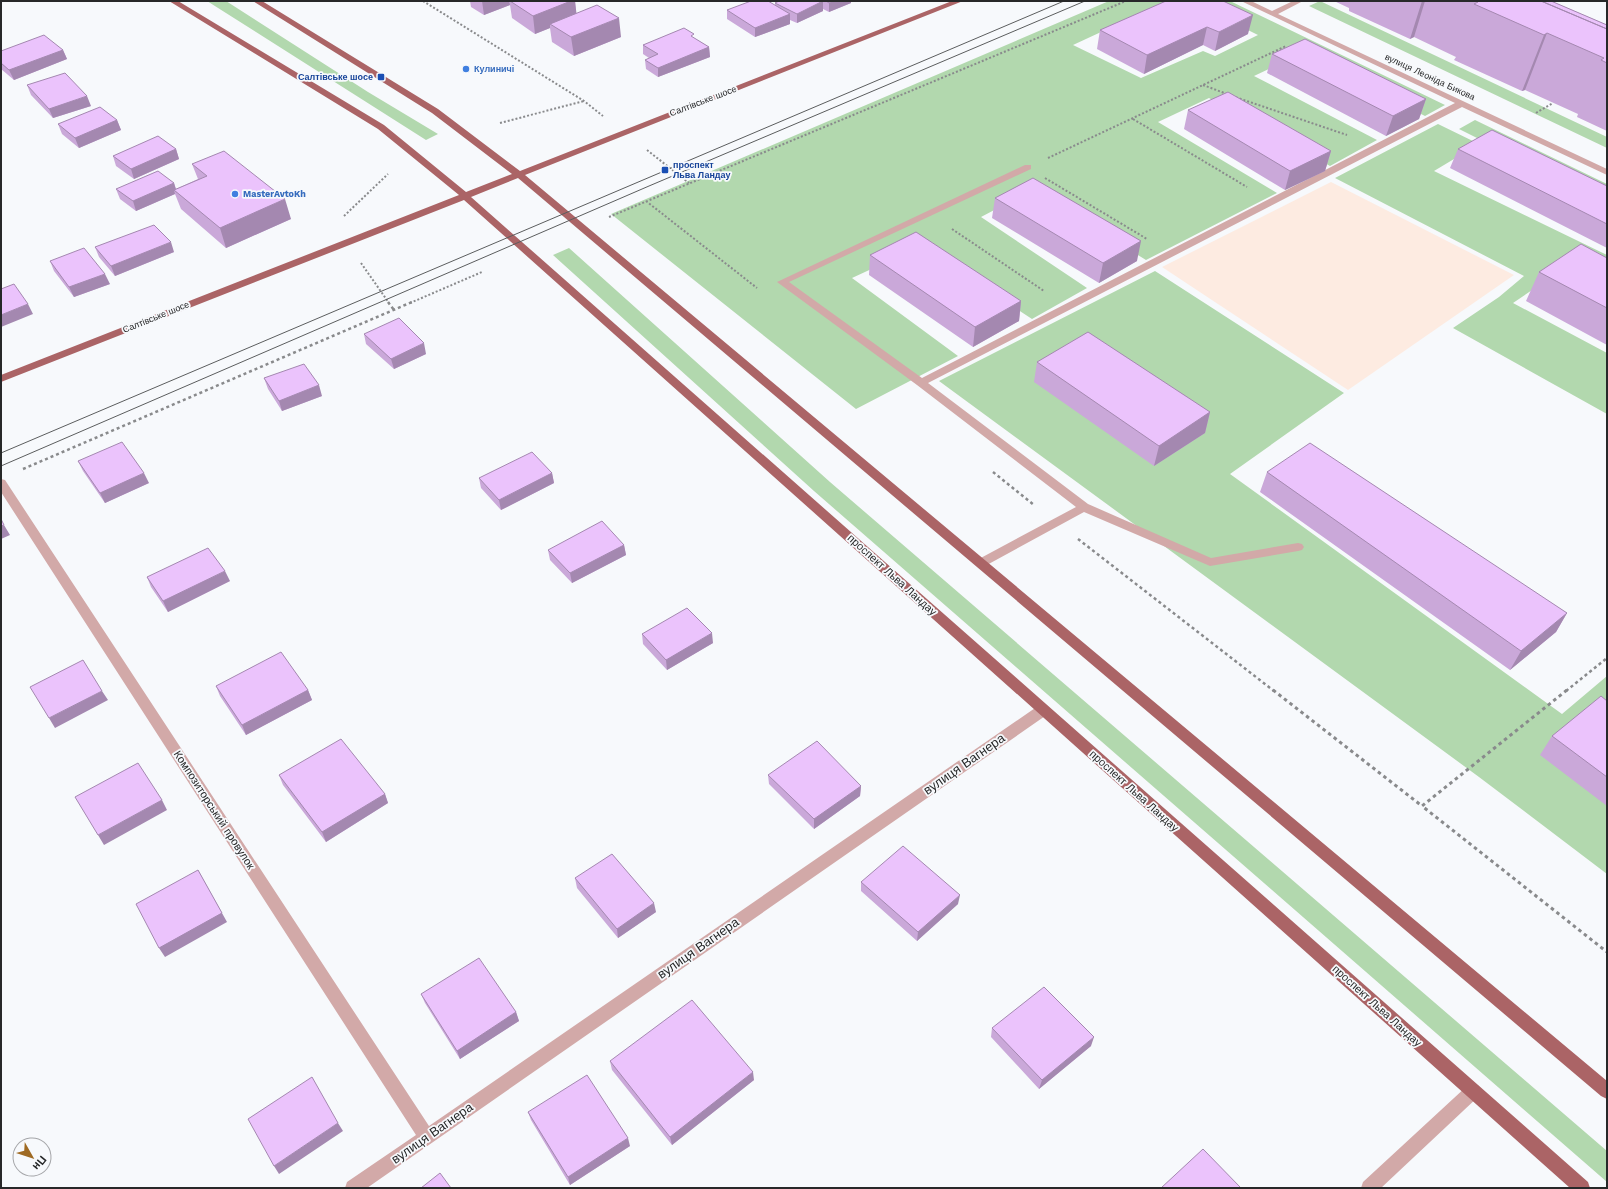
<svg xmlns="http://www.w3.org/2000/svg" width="1608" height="1189" font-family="'Work Sans',sans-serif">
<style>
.industrial{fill:#fdebe1}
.green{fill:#b2d8ae}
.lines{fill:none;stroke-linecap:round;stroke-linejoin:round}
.path-far2{stroke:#898a8c;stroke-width:2;stroke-dasharray:2 2;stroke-linecap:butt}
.path-far1{stroke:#898a8c;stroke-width:2.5;stroke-dasharray:3 3;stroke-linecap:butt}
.path{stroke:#898a8c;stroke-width:3;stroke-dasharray:3.5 3.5;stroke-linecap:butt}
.minor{fill:#d2a9a8;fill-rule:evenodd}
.major{fill:#ab6466;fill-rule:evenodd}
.tram{stroke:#5b5d5e;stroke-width:1}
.wall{fill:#caa8d9}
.shaded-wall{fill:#a488b0}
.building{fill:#ebc3fc;stroke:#a488b0}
.shop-dot{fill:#3f7fe0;stroke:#f7f9fc;stroke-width:1.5}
.transit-dot{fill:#1a4fb4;stroke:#f7f9fc;stroke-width:1.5}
.labels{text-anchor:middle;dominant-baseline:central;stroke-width:3.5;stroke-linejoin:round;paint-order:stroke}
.far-shop-label{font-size:9px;font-weight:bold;fill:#366cbe;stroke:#f7f9fc;text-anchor:start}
.far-transit-label{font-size:9px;font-weight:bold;fill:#164399;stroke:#f7f9fc;text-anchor:end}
.far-street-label{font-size:9px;fill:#272829;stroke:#f7f9fc}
.street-label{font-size:11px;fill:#272829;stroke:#f7f9fc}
.near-street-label{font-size:13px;fill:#272829;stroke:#f7f9fc}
</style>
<rect width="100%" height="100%" fill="#f7f9fc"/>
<path class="industrial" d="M1331,182L1514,275L1348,390L1162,267Z"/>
<path class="green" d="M207,1H226L368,92L438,134L426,140Z
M1109,1H1168L1073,45L1141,78L1203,51L1215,56L1258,35L1189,1H1230L1445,105L1425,116L1301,54L1254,76L1377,140L1330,166L1209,98L1158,122L1277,193L1146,260L1032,190L981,217L1087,288L1032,319L921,246L852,278L958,356L856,409L611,214Z
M1320,1L1607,137V148L1309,6Z
M1475,120L1607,184V203L1459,129Z
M1438,124L1479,144L1434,171L1607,255V261L1566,267L1513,303L1607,353V414L1453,328L1499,297L1524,276L1335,178Z
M569,248L830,482L1607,1151V1182L814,491L553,255Z
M1155,271L1344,393L1230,474L1562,714L1607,676V874L1479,777L939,381Z"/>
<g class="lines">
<path class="path-far2" d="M423,1L584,101L603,116
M1203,85L1227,94
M1232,96L1347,135
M1536,113L1553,103
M1133,119L1247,187
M500,123L584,101
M647,150L689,183
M1048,158L1286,46
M1045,178L1147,239
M646,201L757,288
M344,216L388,174
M609,217L1126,1
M952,229L1044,291
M361,263L389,303
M410,303L482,272"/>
<path class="path-far1" d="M388,302L394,310
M23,469L412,302
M993,472L1034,505
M1078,539L1274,691
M1566,691L1607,658"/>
<path class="path" d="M1273,690L1422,806
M1567,690L1422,806L1607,952"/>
<path class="minor" d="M1241,1H1251L1272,11L1293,1H1303L1278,14L1607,169V175L1462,107L928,383L1088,504L1211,558L1298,543L1302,544L1304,547L1302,550L1298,551L1210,566L1084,512L985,566H977L975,563L977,560L1076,507L917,385L777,282L1025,165H1031V169L789,282L922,378L1455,103Z
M1,479L5,480L429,1126L1038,706L1043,705L1048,706L1049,710L1048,714L367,1188H345L347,1182L416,1135L1,492Z
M1473,1083L1479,1086L1481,1091L1479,1096L1381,1188H1361L1363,1182L1467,1086Z"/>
<path class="major" d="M169,1H178L384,125L466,192L512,174L432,113L253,1H262L438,109L520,171L952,1H963L525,175L1607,1081V1099L1601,1096L518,178L471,197L1588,1182L1590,1188H1570L464,200L1,382V375L459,195L378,129Z"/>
<path class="tram" d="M1,453L1064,1
M1,466L649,186L1085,1"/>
</g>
<path class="wall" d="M470,1H575L576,13L621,37L574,56L552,42L550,28L535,34L512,18L510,5L484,15L471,7Z
M779,1H851V3L829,12L823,9V11L797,23L790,20V24L755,37L727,19V10L775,5V3Z
M1166,1L1248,34L1215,51L1203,45L1144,74L1097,49L1100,30Z
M1334,1H1551L1607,25V131L1577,117L1578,114L1525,90L1522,91L1454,60L1456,57L1414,37L1410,39L1349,11V8Z
M694,38L709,47L710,57L658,77L646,69L645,60L649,58L643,54V45Z
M63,50L67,59L14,80L1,69V51Z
M1272,54L1426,99L1419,119L1386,136L1267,73Z
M27,85L91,106L53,118L31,95Z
M1188,110L1331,151L1325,171L1285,190L1184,129Z
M117,120L121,130L79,148L62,134L58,124Z
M176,149L179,159L134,179L116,166L113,156Z
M1458,149L1607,186V248L1450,168Z
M192,164L291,219L226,248L181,209L175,194L136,211L120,199L116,189L174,183L176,189L198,179Z
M995,198L1137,261L1099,283L992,218Z
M95,247L174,252L115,276L99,257Z
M870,255L1021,301L1019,321L973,347L869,275Z
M1607,258V345L1526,301L1539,272Z
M50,261L110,284L74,297L54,271Z
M364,334L426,354L394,369L366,344Z
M1037,362L1210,412L1205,433L1154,466L1034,382Z
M264,378L322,396L282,411L268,389Z
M78,461L149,483L105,503L83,471Z
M1267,472L1567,613L1556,632L1510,670L1260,492Z
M552,473L554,483L501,510L481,488L479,478Z
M624,545L626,555L572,583L550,560L548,550Z
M147,577L230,581L168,612L151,587Z
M642,634L713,643L667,670L643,644Z
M216,686L308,690L312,700L246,735L220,696Z
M1607,701V806L1540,755L1552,736Z
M279,775L385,794L388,803L326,842L283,785Z
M768,775L861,786L860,796L814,829L769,784Z
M575,878L656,912L618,938L577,888Z
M861,882L958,904L917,941L861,891Z
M421,994L516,1012L519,1021L460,1059L425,1003Z
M992,1028L1091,1046L1039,1089L991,1037Z
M610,1061L754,1080L672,1145L612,1070Z
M528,1112L630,1146L570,1185L531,1120Z"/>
<path class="shaded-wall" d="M482,1H509L510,5L484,15Z
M571,1H575L577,18L550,24V28L535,34L533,16Z
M823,1V11L797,23V14Z
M833,1H851V3L829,12V3Z
M1422,1H1425L1414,37L1410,39Z
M790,14V24L755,37V28Z
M1253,15L1248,34L1215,51L1219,32Z
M619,18L621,37L574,56L571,37Z
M1207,27L1203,45L1144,74L1147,55Z
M1547,33L1525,90L1522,91L1544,35Z
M709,47L710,57L658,77V68Z
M63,50L67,59L14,80L9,70Z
M87,96L91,106L53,118L49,109Z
M1426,99L1419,119L1386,136L1393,116Z
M117,120L121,130L79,148L75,138Z
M176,149L179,159L134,179L131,169Z
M1331,151L1325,171L1285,190L1290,171Z
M174,183L177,193L174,190L175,194L136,211L133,201Z
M285,199L291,219L226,248L220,228Z
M1141,241L1137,261L1099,283L1103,263Z
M171,242L174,252L115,276L111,266Z
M105,274L110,284L74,297L69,287Z
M1021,301L1019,321L973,347L975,327Z
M28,304L33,314L1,327V315Z
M424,343L426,354L394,369L391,359Z
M319,385L322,396L282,411L279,401Z
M1210,412L1205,433L1154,466L1159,446Z
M144,473L149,483L105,503L100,493Z
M552,473L554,483L501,510L499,500Z
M4,525L10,535L1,539V526Z
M624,545L626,555L572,583L570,573Z
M225,571L230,581L168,612L163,601Z
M1567,613L1556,632L1510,670L1521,651Z
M712,633L713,643L667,670L666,660Z
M308,690L312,700L246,735L242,725Z
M102,691L108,700L55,728L49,718Z
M861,786L860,796L814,829V819Z
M385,794L388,803L326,842L322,832Z
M162,800L167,810L104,845L98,835Z
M198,870L227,922L165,957L159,948Z
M960,895L958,904L917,941L918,932Z
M654,903L656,912L618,938L617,929Z
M516,1012L519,1021L460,1059L457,1051Z
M1094,1037L1091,1046L1039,1089L1042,1080Z
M753,1072L754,1080L672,1145L670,1137Z
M338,1123L343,1131L279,1174L274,1166Z
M628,1138L630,1146L570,1185L568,1177Z"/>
<path class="building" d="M510,1H571L533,16Z
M751,1H768L790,14L755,28L727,10Z
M779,1H823L797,14L775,3Z
M826,1H833L829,3Z
M1166,1H1223L1253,15L1219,32L1207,27L1147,55L1100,30Z
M1475,1H1541L1607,29V63L1601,60L1604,58L1547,33L1544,35L1474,4L1478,2Z
M1541,1H1551L1607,25V29Z
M597,5L619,18L571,37L550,24Z
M684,28L694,34L691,36L709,47L658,68L645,60L658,54L643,45Z
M44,35L63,50L9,70L1,63V51Z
M1305,39L1426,99L1393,116L1272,54Z
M65,73L87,96L49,109L27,85Z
M1228,92L1331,151L1290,171L1188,110Z
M100,107L117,120L75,138L58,124Z
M1492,130L1607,186V224L1458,149Z
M158,136L176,149L131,169L113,156Z
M224,151L285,199L220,228L174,190L207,176L192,164Z
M158,171L174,183L133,201L116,189Z
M1033,178L1141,241L1103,263L995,198Z
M154,225L171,242L111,266L95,247Z
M916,232L1021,301L975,327L870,255Z
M1581,244L1607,258V308L1539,272Z
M84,248L105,274L69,287L50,261Z
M14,284L28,304L1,315V289Z
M399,318L424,343L391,359L364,334Z
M1088,332L1210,412L1159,446L1037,362Z
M304,364L319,385L279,401L264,378Z
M122,442L144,473L100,493L78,461Z
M1310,443L1567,613L1521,651L1267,472Z
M532,452L552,473L499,500L479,478Z
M1,519L4,525L1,526Z
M602,521L624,545L570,573L548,550Z
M208,548L225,571L163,601L147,577Z
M687,608L712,633L666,660L642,634Z
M281,652L308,690L242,725L216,686Z
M83,660L102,691L49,718L30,687Z
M1601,696L1607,701V777L1552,736Z
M341,739L385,794L322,832L279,775Z
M817,741L861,786L814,819L768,775Z
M138,763L162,800L98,835L75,797Z
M903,846L960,895L918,932L861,882Z
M612,854L654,903L617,929L575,878Z
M198,870L222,913L159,948L136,904Z
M479,958L516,1012L457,1051L421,994Z
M1044,987L1094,1037L1042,1080L992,1028Z
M692,1000L753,1072L670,1137L610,1061Z
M587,1075L628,1138L568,1177L528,1112Z
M312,1077L338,1123L274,1166L248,1119Z
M1203,1149L1241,1188H1161Z
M440,1173L451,1188H421Z"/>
<g class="shop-dot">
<circle cx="466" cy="69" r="4"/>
<circle cx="235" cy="194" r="4"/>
</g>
<g class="transit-dot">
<rect x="377" y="73" width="8" height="8" rx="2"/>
<rect x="661" y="166" width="8" height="8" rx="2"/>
</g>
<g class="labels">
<g class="far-shop-label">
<text x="474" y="69">Кулиничі</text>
<text x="243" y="194">MasterAvtoKh</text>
</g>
<g class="far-transit-label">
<text x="373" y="77">Салтівське шосе</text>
<text x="673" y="165" text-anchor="start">проспект<tspan x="673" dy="10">Льва Ландау</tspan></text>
</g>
<g class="far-street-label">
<text transform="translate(1430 77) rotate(25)">вулиця Леоніда Бикова</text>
<text transform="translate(703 101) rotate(-21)">Салтівське шосе</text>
<text transform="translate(156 317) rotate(-22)">Салтівське шосе</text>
</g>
<g class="street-label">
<text transform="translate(892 575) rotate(42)">проспект Льва Ландау</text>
<text transform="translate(1134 791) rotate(42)">проспект Льва Ландау</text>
<text transform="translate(214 810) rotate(57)">Композиторський провулок</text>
<text transform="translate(1377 1006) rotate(42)">проспект Льва Ландау</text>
</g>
<g class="near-street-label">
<text transform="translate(964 764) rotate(-35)">вулиця Вагнера</text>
<text transform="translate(698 948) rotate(-35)">вулиця Вагнера</text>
<text transform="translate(432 1133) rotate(-35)">вулиця Вагнера</text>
</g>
</g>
<rect width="1608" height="1189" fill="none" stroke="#272829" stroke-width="4"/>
<g transform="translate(32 1157) rotate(129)"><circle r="19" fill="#f7f9fc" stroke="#a4a5a8"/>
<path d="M0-3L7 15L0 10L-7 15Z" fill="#9f6a23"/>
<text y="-6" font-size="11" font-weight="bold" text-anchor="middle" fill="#272829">Пн</text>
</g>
</svg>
